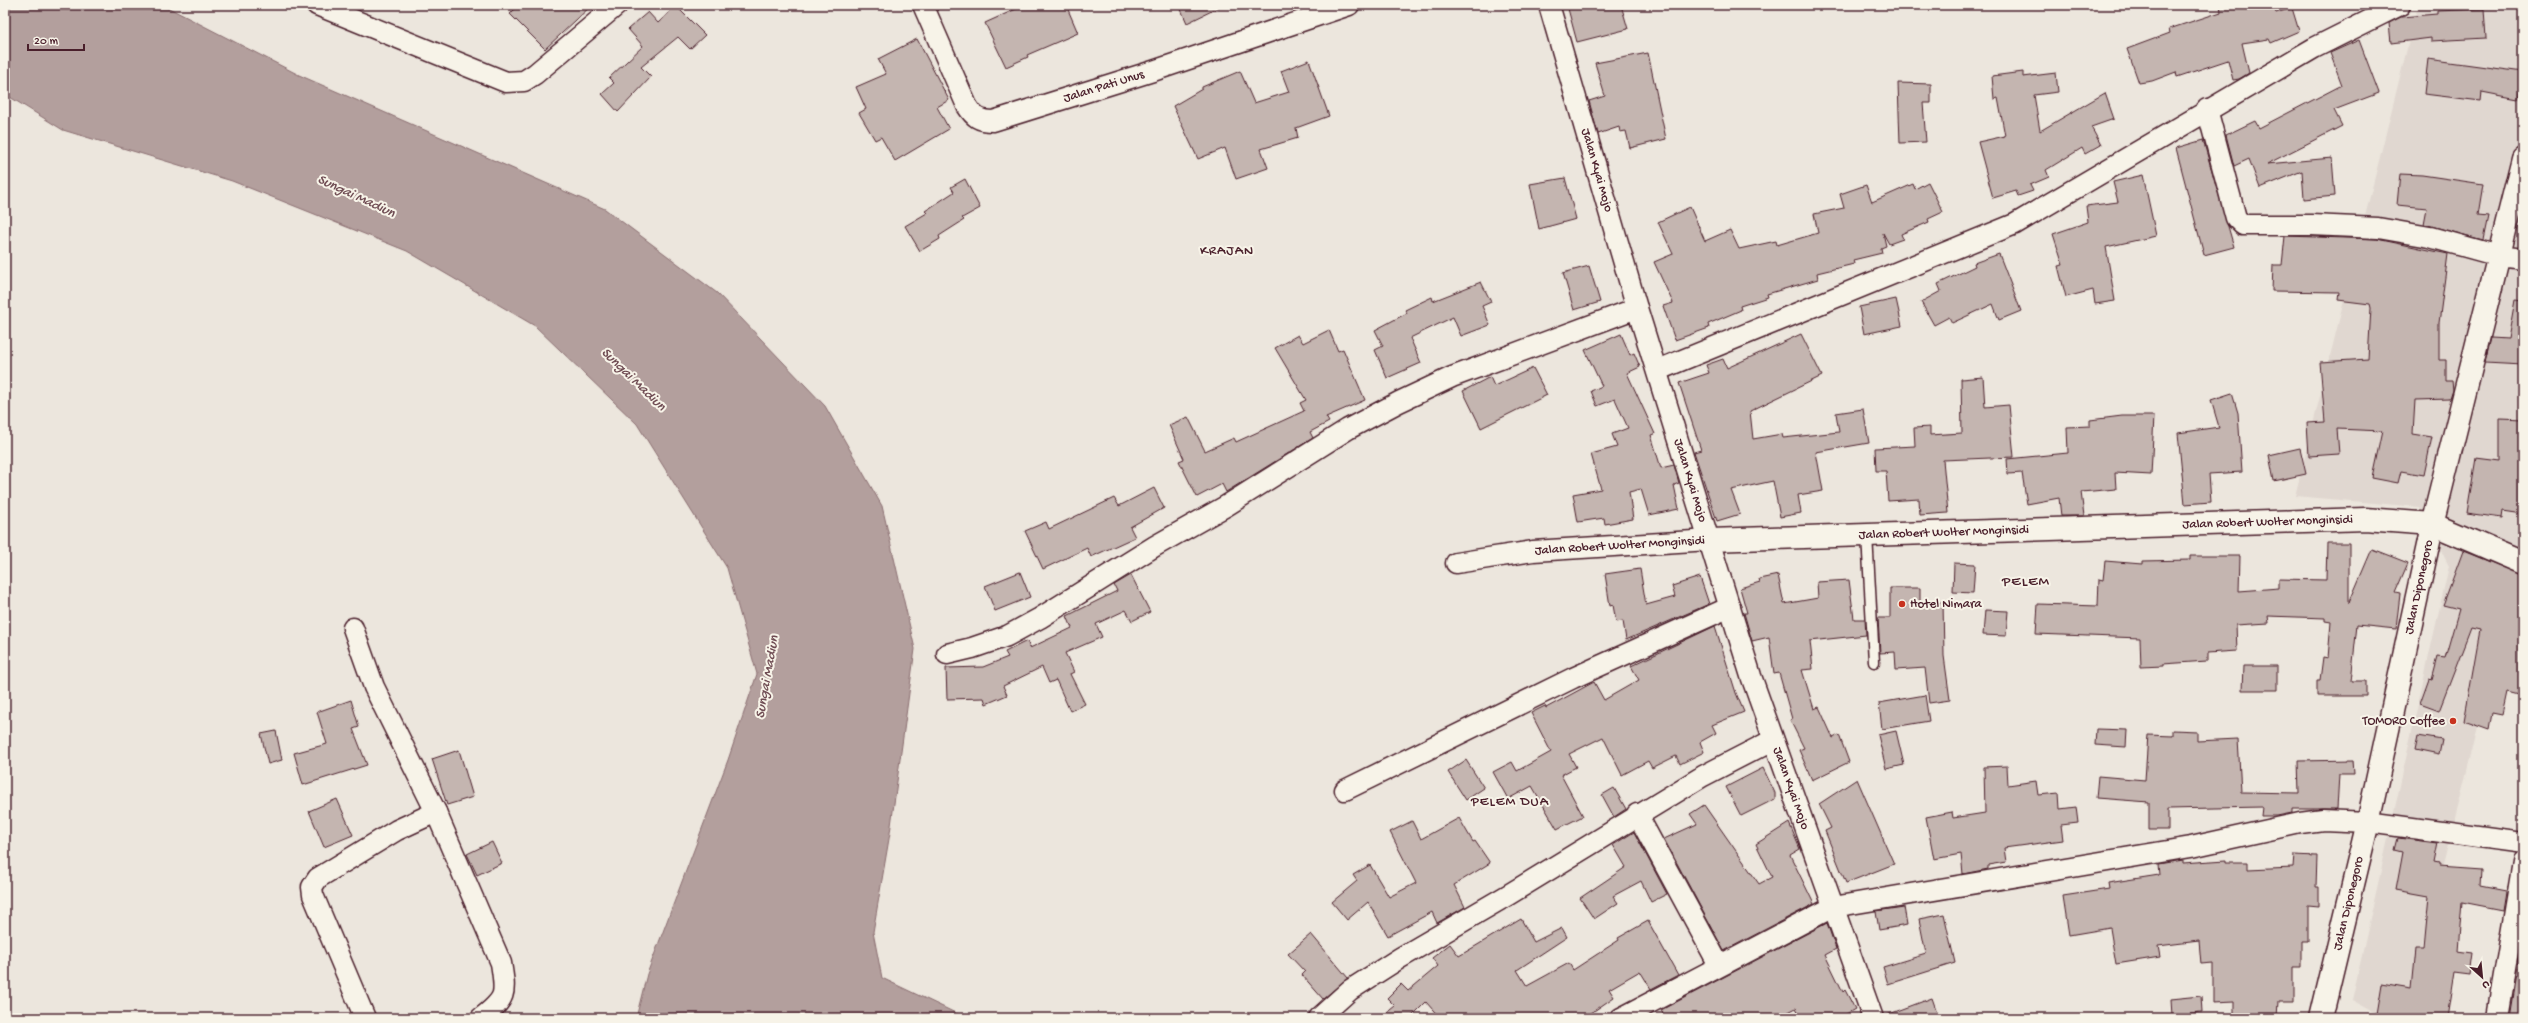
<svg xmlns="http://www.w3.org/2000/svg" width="2528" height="1023" font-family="'Gochi Hand',sans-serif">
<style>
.built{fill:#e0d7d0}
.water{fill:#b39f9d;stroke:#896c6f}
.building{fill:#c4b5b0;stroke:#4a1f2b}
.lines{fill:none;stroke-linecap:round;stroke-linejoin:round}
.service-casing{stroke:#4a1f2b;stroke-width:13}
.minor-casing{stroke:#4a1f2b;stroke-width:23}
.tertiary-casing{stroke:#4a1f2b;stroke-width:25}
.service{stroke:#f7f3e8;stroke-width:10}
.minor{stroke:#f7f3e8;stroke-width:20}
.tertiary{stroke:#f7f3e8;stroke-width:22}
.poi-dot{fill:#c8321e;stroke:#f7f3e8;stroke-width:1.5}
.labels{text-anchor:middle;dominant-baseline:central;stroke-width:4;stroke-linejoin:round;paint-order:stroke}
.street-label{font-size:13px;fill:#4a1f2b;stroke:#f7f3e8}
.poi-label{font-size:13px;fill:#4a1f2b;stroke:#f7f3e8;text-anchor:start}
.water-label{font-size:14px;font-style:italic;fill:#6f4c53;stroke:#f7f3e8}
.neighbourhood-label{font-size:14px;letter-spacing:1px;fill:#4a1f2b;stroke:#f7f3e8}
.quarter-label{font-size:15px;letter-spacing:1px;fill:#4a1f2b;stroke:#f7f3e8}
</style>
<rect width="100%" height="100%" fill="#ece6dd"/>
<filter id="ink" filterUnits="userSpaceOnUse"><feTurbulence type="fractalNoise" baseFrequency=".025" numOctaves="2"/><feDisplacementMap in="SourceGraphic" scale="8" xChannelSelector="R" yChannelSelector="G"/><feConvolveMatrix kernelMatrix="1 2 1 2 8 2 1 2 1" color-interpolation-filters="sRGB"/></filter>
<g filter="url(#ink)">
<path class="built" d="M2418,5H2523V647L2509,606L2404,1018H2385L2352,1000L2449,566L2419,507L2295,496Z"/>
<path class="water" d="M5,5H163L299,75L605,209L717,293L825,406L882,506L915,649L890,833L873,932L882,978L966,1018H636L647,974L728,760L757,674L727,568L637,424L535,326L407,251L232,181L63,130L5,94Z"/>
<path class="building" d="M519,5H592L545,49L510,14Z
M1025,5H1066L1078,33L1027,55L1028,57L1006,67L985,23Z
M1179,5H1224L1187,23Z
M1567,5H1621L1628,29L1577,42Z
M2220,5H2273L2276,13L2292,8L2299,31L2271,43L2269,39L2242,43L2249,73L2239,79L2233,80L2228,60L2177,77L2176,72L2152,81L2139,83L2127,49L2170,33L2169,29L2221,12Z
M676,6L705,35L690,49L678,37L641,67L651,77L618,112L602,94L614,83L609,78L643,46L628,29L648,12L658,23Z
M2484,9L2486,38L2431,41V38L2391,43L2389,23L2401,17L2437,14V11Z
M917,39L949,100L937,107L949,129L895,161L881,137L875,140L859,113L866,109L856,87L886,74L878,59Z
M2359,40L2379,93L2334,110L2342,126L2267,164L2332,158L2335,196L2304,199L2302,171L2260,188L2249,159L2234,166L2226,135L2255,121L2259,128L2342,85L2330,53Z
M1648,53L1666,139L1630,148L1626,131L1620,132L1619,127L1598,134L1589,101L1605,96L1595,63Z
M2428,59L2523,72L2518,99L2482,92L2481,101L2424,94Z
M1309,60L1329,116L1296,128L1298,138L1261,149L1268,168L1236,179L1225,148L1198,159L1173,106L1202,89V87L1240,71L1254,103L1289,92L1281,71Z
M2023,72V77L2056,73L2058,92L2034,95L2040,131L2105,93L2114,119L2091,127L2101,145L2085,154L2082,148L2046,170L2049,177L2030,185L2033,191L2018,196L2016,191L1993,198L1978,142L2005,136L1998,98L1994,99L1992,76Z
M1898,83L1931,84V103H1923L1926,142L1900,143Z
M2203,140L2234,247L2204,255L2176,148Z
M2400,174L2422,175L2483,184L2478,215L2488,216L2483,240L2424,224L2427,208L2397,205Z
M2143,175L2156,236L2106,247L2115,301L2095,304L2093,290L2066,297L2058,266L2063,265L2053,234L2088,222L2086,206L2118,202L2113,182Z
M1565,178L1576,219L1539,229L1530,184Z
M965,179L980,208L962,218L964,220L939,236L940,239L920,251L905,226L927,213L925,211L954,192L951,187Z
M1928,182L1943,212L1928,219L1929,222L1901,234L1903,239L1889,244L1883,233L1886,246L1881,248L1882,253L1853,260L1854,264L1817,273L1818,279L1767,294L1768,297L1740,306L1741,310L1708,324L1709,328L1675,340L1663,306L1673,303L1654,262L1673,254L1658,222L1690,207L1705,241L1730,230L1739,249L1776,241L1777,245L1818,233L1814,214L1844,208L1840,194L1866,185L1872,202L1913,184L1915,189Z
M2285,236L2377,239L2448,254L2439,323V360H2446V381H2452L2453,390L2450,399L2415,400L2413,434L2432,437L2424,475L2401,471L2398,483L2372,478L2382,431L2337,429L2339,454L2309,456L2307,423L2325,422L2320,362L2368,359L2371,308L2370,304L2338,300L2339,292L2272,291L2273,265H2282Z
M1999,254L2021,311L1999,320L1993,304L1952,323L1949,317L1934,325L1921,302L1941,291L1938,284L1975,266L1974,263Z
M1589,266L1600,302L1574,310L1563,273Z
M1481,282L1491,302L1482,306L1490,325L1461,336L1453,317L1410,338L1421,363L1387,378L1375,350L1383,346L1375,330L1407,313L1405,310L1432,297L1433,301Z
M1896,299L1902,326L1864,334L1859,307Z
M2515,300L2523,301V365L2485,363L2491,338L2508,339Z
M1329,330L1338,351L1343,349L1365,400L1326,417L1329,422L1310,432L1313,438L1226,492L1222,484L1197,497L1179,461L1184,459L1169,425L1188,417L1205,451L1234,438L1236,442L1304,411L1300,403L1306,400L1275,348L1298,335L1303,343Z
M1621,334L1630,355L1634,353L1640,367L1627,373L1655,434L1651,435L1661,468L1674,465L1679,483L1674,485L1679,509L1649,515L1641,489L1629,492L1633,519L1605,524L1604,518L1578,522L1573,494L1601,489L1591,454L1617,447L1612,434L1628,428L1615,399L1597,406L1591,391L1602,386L1585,350Z
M1801,334L1822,376L1750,411L1753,439L1782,434L1783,438L1839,432L1836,413L1863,409L1869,443L1816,452L1823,491L1798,495L1801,513L1780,517L1773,481L1731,490L1740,514L1717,521L1694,452L1701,450L1679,383L1709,373L1706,365L1723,359L1727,368Z
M1533,368L1547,395L1481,428L1463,391L1490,377L1494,386Z
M1983,377L1985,407L2009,405L2014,457L1943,460L1948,513L1920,515L1919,499L1888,501L1886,471H1876L1875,448L1915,446L1914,428L1930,427V435L1962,433L1961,379Z
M2232,393L2238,413L2242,472L2209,474L2211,502L2185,504L2178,433L2219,427L2211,400Z
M2122,416H2154L2151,475L2115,473L2116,489L2081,492L2084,516H2061L2059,498L2027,504L2022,473L2008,474L2007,459L2068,453L2067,427L2090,426V420Z
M2500,418L2523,419V514L2503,511L2502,518L2467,513L2476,458L2500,461Z
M2300,448L2306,474L2274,481L2269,455Z
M1154,488L1164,508L1130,527L1135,537L1091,557L1087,548L1043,569L1025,531L1046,522L1049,529L1114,498L1119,506Z
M2327,543H2349V603L2372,549L2408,563L2395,593L2400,594L2396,629L2357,625L2351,681H2366V696H2317V680H2320L2323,657L2328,658L2331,622L2325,621V618L2268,616L2269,623L2236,625L2237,651L2207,653V661L2163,664V666L2141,667L2140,638L2036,634L2038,604L2098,606L2099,579L2103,580L2105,561L2142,564V561L2190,560V556H2240L2239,591L2279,588V579L2326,580Z
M2463,551L2523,575V696L2507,692L2502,715L2492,713L2489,730L2464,721L2480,630L2471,628L2439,711L2420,704L2429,679L2432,680L2438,657L2445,658L2459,609L2443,605Z
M1954,563L1975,564L1973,593L1953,592Z
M1640,569L1646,605L1675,597L1672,586L1700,577L1709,604L1626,640L1623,621L1616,622L1613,605L1610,606L1605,574Z
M1020,572L1030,597L995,611L985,586Z
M1131,575L1150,612L1132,621L1126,610L1096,624L1102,637L1065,653L1074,672L1070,674L1085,704L1070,711L1056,680L1049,683L1042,667L1003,686L1007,695L986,704L984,698L947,699L946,668L983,667L1008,657L1005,652L1027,641L1030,648L1072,628L1067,616L1117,591L1114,585Z
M1778,575L1784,604L1818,598L1817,582L1849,580L1854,619H1865L1866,635L1810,641L1813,669L1802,670L1814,709L1819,707L1833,738L1839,735L1849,762L1812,780L1799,750L1804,748L1790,720L1792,719L1779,673L1774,674L1769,637L1752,641L1744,613H1747L1740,588L1760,582L1759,579Z
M1890,588H1920V602H1943L1944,656L1950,700L1929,703L1925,668L1896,670L1895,652L1880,653L1878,618H1890Z
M1985,610L2008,611L2006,636L1983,635Z
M1715,626L1736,693L1744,712L1712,725L1716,733L1700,742L1704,752L1680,764L1676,756L1652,768L1648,761L1622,775L1603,737L1569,754L1576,767L1561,775L1583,816L1557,829L1532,786L1508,799L1493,772L1512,762L1517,771L1551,752L1531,713L1545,706L1546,708L1594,682L1604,700L1639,680L1631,666Z
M2243,666H2277V690H2242Z
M1925,695L1929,721L1882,729L1879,703Z
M351,700L359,727L353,729L367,765L303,785L294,753L327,744L317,712Z
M2096,729L2127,730L2126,747L2095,745Z
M2173,730L2197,731V741L2238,739L2241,792L2299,793L2298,761L2353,760L2354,774H2339L2337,809H2292V813L2277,816H2261L2262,807L2168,809V830H2149V802L2096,798L2098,776L2145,780L2148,735L2173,736Z
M276,731L282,760L268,764L261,734Z
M1896,731L1904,765L1886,769L1878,735Z
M2418,736L2442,740L2439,755L2415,750Z
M459,750L473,797L447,805L432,759Z
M1466,760L1484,788L1466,800L1448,772Z
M2007,766L2008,785L2036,781L2038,795L2059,793L2060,809L2076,807L2078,823L2061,825L2063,840L2004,848L2006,862L1988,865V869L1963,874L1961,854L1934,859L1926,817L1952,812L1953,818L1985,813L1984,767Z
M1763,768L1775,793V799L1741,816L1726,787Z
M1857,779L1894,864L1846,883L1825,831L1831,828L1819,804Z
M1614,788L1626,809L1614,817L1602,795Z
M337,799L353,835L324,847L309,811Z
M1704,805L1759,884L1772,877L1756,844L1789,823L1800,849L1790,855L1814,904L1724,951L1664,839L1697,824L1690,814Z
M1459,818L1473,842L1475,841L1490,863L1454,885L1465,907L1437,923L1432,912L1388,936L1368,902L1347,920L1332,902L1357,881L1353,875L1370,865L1389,897L1416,883L1390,832L1412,821L1421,839Z
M1634,832L1667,894L1651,902L1641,881L1613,896L1618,903L1594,919L1580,898L1626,867L1613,845Z
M2398,838L2437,843L2433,863L2438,864V866L2481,869L2480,886L2506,891L2503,910L2462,902L2458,951L2473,953L2470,975L2454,973L2447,1018H2403L2377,1014L2382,984L2412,989L2416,948H2424L2429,896L2396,890L2403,852L2395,850Z
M492,842L502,863L477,875L467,854Z
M2294,855L2317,856L2316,887H2319V906L2308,905V941H2302V967H2293V1001H2279L2278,1018H2234V1002L2213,1003V963L2201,964L2199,941L2158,946L2160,957L2116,964L2110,928L2069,935L2063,896L2109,889L2108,883L2159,875L2158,864L2183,860V863L2226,860V862H2248V870L2293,868Z
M1904,907L1907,925L1879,930L1876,911Z
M1944,914L1955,963L1888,984L1883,967L1926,954L1919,919Z
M1521,919L1534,942L1562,928L1567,937L1517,970L1527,986L1569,963L1573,970L1619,940L1618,938L1648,921L1678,975L1651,989L1640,971L1609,989L1614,997L1584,1018H1440L1426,1002L1410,1018H1380L1395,1006L1387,998L1401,984L1408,991L1438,966L1432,958L1450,944L1459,956Z
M1827,923L1836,949L1825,955L1843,992L1845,990L1855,1009L1839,1018H1802L1796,1008L1777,1018H1665L1661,1010Z
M2523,931V1018H2509Z
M1311,934L1348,978L1323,999L1302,975L1305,972L1288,954Z
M2201,996L2202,1012L2172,1015L2171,999Z
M1932,998L1939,1018H1884V1016Z"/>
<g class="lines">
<defs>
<path id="service" d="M1867,535L1874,662"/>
<g id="minor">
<path d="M317,5L506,82L524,81L535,74L617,5"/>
<path id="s1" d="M923,5L967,106C974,117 979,121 993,121L1153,71L1349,5"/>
<path id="s2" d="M1549,5L1637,308L1751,676L1873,1018"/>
<path d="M2207,109L2236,218L2243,225H2311L2378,228L2430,237L2499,256L2523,259"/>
<path d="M1658,370L2015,224L2314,48L2400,5"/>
<path id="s3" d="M1456,563L1533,551L1710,540"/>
<path d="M353,628L374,687L436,812L397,830L318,878L312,887L313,895L365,1018"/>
<path d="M947,654L972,648L1007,636L1040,618L1155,546L1226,506L1348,429L1399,402L1452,377L1637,308"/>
<path d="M1345,790L1573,678L1730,607"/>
<path d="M436,812L501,963C506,994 507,998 481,1018"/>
<path d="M1637,814L1719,965"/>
<path d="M1319,1018L1350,990L1400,958L1508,895L1703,776L1773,740"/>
<path d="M1621,1018L1833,907L2191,847L2300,823L2323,820L2368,822L2523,843"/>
<path d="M2497,1018L2523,861"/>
</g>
<g id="tertiary">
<path id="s4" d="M1710,540L2365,519L2432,524L2523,563"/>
<path id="s5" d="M2321,1018L2368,822L2435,513L2523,158"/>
</g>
</defs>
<use href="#service" class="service-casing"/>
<use href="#minor" class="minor-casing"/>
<use href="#tertiary" class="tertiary-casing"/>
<use href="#service" class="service"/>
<use href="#minor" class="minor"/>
<use href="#tertiary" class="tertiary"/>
</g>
</g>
<g class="poi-dot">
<circle cx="1902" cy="604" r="4"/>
<circle cx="2453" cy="721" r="4"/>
</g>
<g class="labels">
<g class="street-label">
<text stroke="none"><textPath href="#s1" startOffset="258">Jalan Pati Unus</textPath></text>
<text stroke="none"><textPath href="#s2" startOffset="172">Jalan Kyai Mojo</textPath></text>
<text stroke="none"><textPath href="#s2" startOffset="496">Jalan Kyai Mojo</textPath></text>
<text stroke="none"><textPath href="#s4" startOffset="558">Jalan Robert Wolter Monginsidi</textPath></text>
<text stroke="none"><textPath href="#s4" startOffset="234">Jalan Robert Wolter Monginsidi</textPath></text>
<text stroke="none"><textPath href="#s3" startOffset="165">Jalan Robert Wolter Monginsidi</textPath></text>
<text stroke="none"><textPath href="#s5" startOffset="442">Jalan Diponegoro</textPath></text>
<text stroke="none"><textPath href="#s2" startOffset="820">Jalan Kyai Mojo</textPath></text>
<text stroke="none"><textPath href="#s5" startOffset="118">Jalan Diponegoro</textPath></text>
</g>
<g class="poi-label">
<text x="1910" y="604">Hotel Nimara</text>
<text x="2445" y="721" text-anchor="end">TOMORO Coffee</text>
</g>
<g class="water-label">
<text transform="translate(356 197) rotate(25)">Sungai Madiun</text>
<text transform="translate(633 380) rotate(44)">Sungai Madiun</text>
<text transform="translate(768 677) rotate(-80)">Sungai Madiun</text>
</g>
<g class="neighbourhood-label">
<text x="1227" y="251">KRAJAN</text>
<text x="1510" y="802">PELEM DUA</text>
</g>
<g class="quarter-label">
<text x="2026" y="582">PELEM</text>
</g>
</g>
<rect width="2528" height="1023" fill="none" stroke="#f7f3e8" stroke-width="20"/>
<rect x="10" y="10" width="2508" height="1003" fill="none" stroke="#4a1f2b" stroke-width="1.5" filter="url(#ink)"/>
<g transform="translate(2482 977) rotate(153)" stroke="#f7f3e8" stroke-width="3" paint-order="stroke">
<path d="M0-3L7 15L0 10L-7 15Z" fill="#4a1f2b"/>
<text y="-6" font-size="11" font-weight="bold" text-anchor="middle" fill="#4a1f2b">U</text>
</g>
<path d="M28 44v6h56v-6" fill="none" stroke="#4a1f2b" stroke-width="2"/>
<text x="34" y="44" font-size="12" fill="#4a1f2b" stroke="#f7f3e8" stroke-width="3" paint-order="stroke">20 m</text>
</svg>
